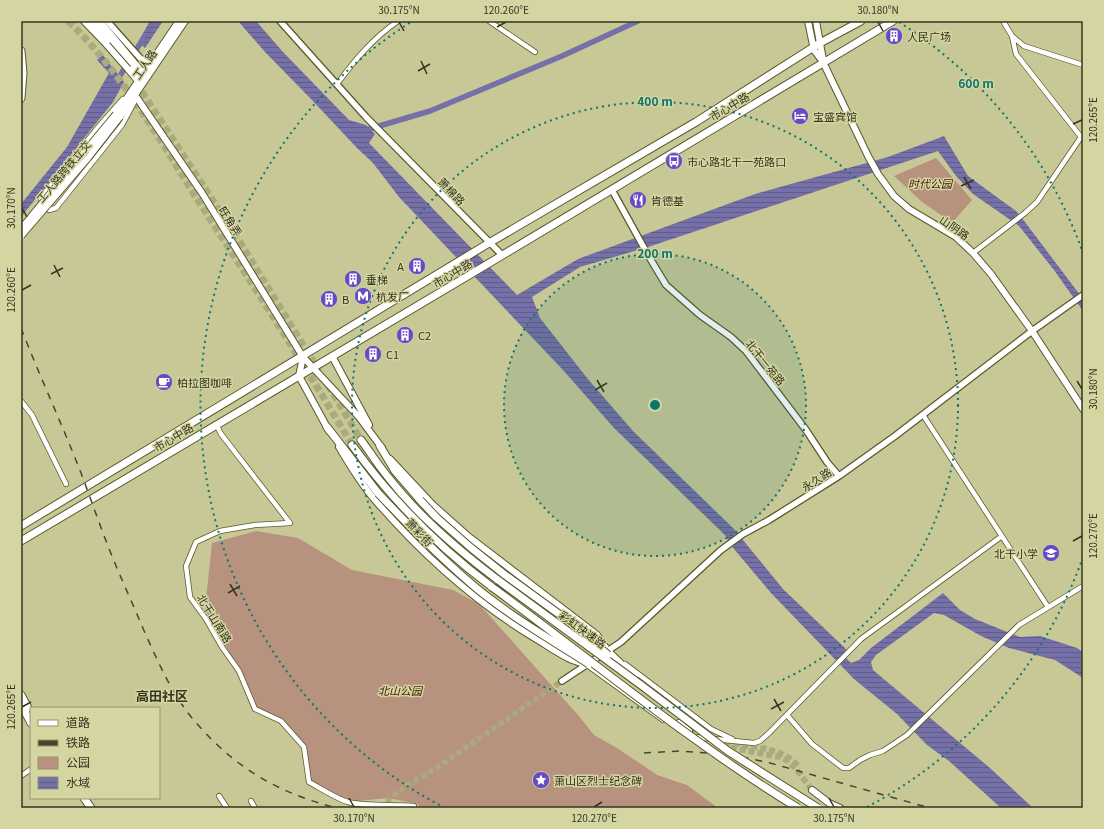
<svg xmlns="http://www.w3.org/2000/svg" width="1104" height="829" font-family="Georgia,'Noto Sans SC',serif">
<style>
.green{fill:#b6927f}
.water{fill:url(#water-rules)}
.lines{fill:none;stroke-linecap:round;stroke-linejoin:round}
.canal{stroke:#7670a8;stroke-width:5.5}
.tertiary-tunnel{stroke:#aaaa7e;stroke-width:5.5;stroke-dasharray:5.5 3;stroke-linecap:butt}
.secondary-tunnel{stroke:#aaaa7e;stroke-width:6;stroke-dasharray:6 3;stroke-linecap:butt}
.trunk-tunnel{stroke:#aaaa7e;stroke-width:7;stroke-dasharray:7 3.5;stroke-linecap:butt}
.minor-casing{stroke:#59592a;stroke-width:6}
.tertiary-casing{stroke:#59592a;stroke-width:8}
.secondary-casing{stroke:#59592a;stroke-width:8}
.primary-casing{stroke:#59592a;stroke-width:9}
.trunk-casing{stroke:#59592a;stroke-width:9}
.minor{stroke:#fff;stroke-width:4.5}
.tertiary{stroke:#fff;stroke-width:5.5}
.secondary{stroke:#fff;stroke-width:6}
.primary{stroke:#fff;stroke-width:7}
.trunk{stroke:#fff;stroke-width:7}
.rail{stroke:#46462e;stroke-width:1.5;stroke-dasharray:7 7;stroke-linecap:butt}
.secondary-bridge-casing{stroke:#59592a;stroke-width:8;stroke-linecap:butt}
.trunk-bridge-casing{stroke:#59592a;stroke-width:9;stroke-linecap:butt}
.secondary-bridge{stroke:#fff;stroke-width:6}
.trunk-bridge{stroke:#fff;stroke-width:7}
.ticks{fill:none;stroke:#343420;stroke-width:1.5}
.ring{fill:none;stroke:#0f766e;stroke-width:2;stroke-dasharray:2 4}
.labels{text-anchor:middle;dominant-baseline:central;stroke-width:3;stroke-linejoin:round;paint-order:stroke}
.poi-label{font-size:11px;fill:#343420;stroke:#d5d5a2;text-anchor:start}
.street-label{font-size:11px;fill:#343420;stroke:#d5d5a2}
.park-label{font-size:11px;font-style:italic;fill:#482009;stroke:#d5d5a2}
.quarter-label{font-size:13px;font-weight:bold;fill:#343420;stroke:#d5d5a2}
.centre{fill:#0f766e;stroke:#d5d5a2;stroke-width:2}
.ring-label{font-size:12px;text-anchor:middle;font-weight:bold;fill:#0f766e;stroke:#d5d5a2;stroke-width:3;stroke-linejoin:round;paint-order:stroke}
.neatline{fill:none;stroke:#343420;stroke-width:1.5}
.ticks-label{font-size:10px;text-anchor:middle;fill:#343420}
</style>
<defs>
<pattern id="water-rules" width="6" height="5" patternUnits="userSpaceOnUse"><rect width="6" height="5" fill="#7670a8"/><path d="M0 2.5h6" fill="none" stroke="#625d88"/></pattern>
</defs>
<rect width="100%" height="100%" fill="#c8c896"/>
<path class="green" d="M936,158L972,200L952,223L921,201L894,176Z
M256,531L298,538L352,570L453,590L479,604L578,715L594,735L617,748L657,775L687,785L718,808H419L418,804L388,798L348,802L309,782L304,747L281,721L255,709L231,655L205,609L212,543Z"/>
<path class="water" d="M150,21H163L145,48L138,42Z
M238,21H256L283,52L349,120L366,125L375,134L369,143L517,295L578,259L755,194L888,157L944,136L968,176L1016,211L1025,222L1083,299V311L1054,270L1019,226L973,194L956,176L938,151L648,247L580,267L532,297L540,318L587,378L633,431L734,529L783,589L848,651L846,658L851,663L859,660L871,648L943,593L960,610L975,619L1020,637L1040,636L1077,648L1083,652V678L1055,660L1009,648L981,636L944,615L934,613L876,655L871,662L873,670L990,768L1033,808H1001L949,761L927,745L897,714L854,679L771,593L734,549L725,535L614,428L563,370L399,197L373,163L357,148L311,99L265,52Z
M102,54L124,82L113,102L21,217V204L67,147L109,73L97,60Z"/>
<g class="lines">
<path class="canal" d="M116,82L143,39
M369,129L430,111L562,56L638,21"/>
<path class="tertiary-tunnel" d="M381,808C395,791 416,780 435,769L562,681"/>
<path class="secondary-tunnel" d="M689,731L704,738
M725,741C748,748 782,746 798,766
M722,746L780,757C795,763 802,778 812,790"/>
<path class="trunk-tunnel" d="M68,21C122,72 159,139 199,202C251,282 303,362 352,445
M136,83L240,242L319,371
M328,385L361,440"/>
<defs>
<path id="minor" d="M489,21L535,52
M1012,36L1024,46L1083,65
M337,84C355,60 372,39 398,21
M123,99L100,125L43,195L41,200L45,207L49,210L56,208L122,125L137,97
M973,253L1025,213L1037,202L1081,137L1016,54L1012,36L1003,21
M21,401L32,415L66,484
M923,415L1048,607
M216,424L221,434L290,523L255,525L220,531L196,542L186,566L190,597L206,619L222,647L239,671L255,709L281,721L304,747L309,782C320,788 337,799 348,802C366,807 394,804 414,806V808
M625,664L711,729L732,739
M587,665L663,720
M787,715L812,744L843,768H849L860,760L870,755L883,751L907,735L1019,625L1083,586
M694,737L754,743L760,741L769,733L861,639L1002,536
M21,776L31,769
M219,796L227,808
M251,801L255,808"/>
<path id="tertiary" d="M107,21L140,58L149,65
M280,21L366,117L502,255
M612,190L648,255L666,285L700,315L731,337L746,351L806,430L827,462L839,476
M562,681L621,642L721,550L743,534L769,520L839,476L895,436L1032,331L1083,295"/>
<path id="secondary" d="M84,21L107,45
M92,21L141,77
M808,21L814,50L823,62L868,156L878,174L894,196L909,209L956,237L973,253L991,274L1032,331L1083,409
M816,21L823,60
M128,69L138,81
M137,98L202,193L303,357L359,417L382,448
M116,114L179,21
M120,117L185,21
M332,356L369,425
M303,357L299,376L329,431
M339,447C350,465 361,484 375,500C420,552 474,601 533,637C545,644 557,653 570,659C575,661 581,663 587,665
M390,459L433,505L469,537L597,635L608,651L635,677
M679,723L689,731
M812,790L829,803L840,808"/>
<path id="primary" d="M21,51L23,73L21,98
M21,526L489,243L696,122L820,43L861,21
M21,541L471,274L893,21
M21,695L28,708
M21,704L31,723
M84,798L91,808"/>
<path id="trunk" d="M99,21L143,74
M327,427L378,493
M361,440C370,452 378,465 388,477C419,517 458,550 498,580
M352,445C392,500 437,546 492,587
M380,446L395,471L420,500"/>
</defs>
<use href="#minor" class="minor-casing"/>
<use href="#tertiary" class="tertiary-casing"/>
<use href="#secondary" class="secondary-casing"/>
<use href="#primary" class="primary-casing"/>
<use href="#trunk" class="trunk-casing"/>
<use href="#minor" class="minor"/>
<use href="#tertiary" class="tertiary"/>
<use href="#secondary" class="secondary"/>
<use href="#primary" class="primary"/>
<use href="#trunk" class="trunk"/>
<path class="rail" d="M21,328C40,377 62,424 81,473C92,502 102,532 114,561C124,585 135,609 145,633C160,666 174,699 199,726C238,770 280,793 336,808
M644,753L680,751L733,755L770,763L930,808"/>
<defs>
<path id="secondary-bridge" d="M107,45L128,69
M21,229L116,114
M21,236L88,158L120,117"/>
<path id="trunk-bridge" d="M378,493C409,526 441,558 475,587C510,616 550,639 589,664
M420,500L436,517L470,547L505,575L570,622L608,655
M498,580L641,685L728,751L818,808
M492,587C593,661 691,743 798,808"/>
</defs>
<use href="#secondary-bridge" class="secondary-bridge-casing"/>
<use href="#trunk-bridge" class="trunk-bridge-casing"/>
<use href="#secondary-bridge" class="secondary-bridge"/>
<use href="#trunk-bridge" class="trunk-bridge"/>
</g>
<path class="ticks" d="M399,22L404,31M878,22L883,31M497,27L506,22M421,61L427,74M418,71L430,64M1073,124L1082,120M964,177L971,189M961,186L974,180M22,208L27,217M54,265L60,277M51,274L63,268M22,290L31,285M597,380L604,392M1077,381L1082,389M595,390L607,383M1073,541L1082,536M230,584L237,596M228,593L240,586M774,699L781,711M22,707L31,702M771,709L784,702M349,798L354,807M829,798L834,807M594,807L602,802"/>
<circle cx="655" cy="405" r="151" fill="#0f766e" fill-opacity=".12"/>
<g class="ring">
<circle cx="655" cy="405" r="151"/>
<circle cx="655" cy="405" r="303"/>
<path d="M1083 557A454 454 0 0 1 865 808M445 808A454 454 0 0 1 411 22M899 22A454 454 0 0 1 1083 253"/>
</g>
<defs>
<symbol id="building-disc" viewBox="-11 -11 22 22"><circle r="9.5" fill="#654bc4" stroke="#d5d5a2"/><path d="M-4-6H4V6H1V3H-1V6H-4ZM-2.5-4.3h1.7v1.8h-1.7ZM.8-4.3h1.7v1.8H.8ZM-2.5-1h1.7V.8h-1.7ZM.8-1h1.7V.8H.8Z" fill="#fff"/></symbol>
<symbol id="hotel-disc" viewBox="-11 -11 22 22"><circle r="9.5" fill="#654bc4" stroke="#d5d5a2"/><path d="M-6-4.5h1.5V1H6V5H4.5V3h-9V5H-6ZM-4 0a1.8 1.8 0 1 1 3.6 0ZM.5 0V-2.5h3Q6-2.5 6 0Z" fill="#fff"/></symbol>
<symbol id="bus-disc" viewBox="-11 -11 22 22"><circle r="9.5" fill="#654bc4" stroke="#d5d5a2"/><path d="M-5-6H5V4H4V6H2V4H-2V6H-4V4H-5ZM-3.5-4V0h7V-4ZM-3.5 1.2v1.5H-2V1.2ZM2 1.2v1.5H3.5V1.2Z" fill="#fff"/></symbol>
<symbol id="restaurant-disc" viewBox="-11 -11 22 22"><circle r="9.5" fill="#654bc4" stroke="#d5d5a2"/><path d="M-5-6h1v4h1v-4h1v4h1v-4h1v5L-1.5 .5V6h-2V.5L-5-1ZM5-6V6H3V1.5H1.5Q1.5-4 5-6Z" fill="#fff"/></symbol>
<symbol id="metro-disc" viewBox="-11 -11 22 22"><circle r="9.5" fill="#654bc4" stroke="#d5d5a2"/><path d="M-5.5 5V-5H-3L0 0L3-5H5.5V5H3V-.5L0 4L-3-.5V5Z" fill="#fff"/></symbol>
<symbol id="cafe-disc" viewBox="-11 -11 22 22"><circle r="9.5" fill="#654bc4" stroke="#d5d5a2"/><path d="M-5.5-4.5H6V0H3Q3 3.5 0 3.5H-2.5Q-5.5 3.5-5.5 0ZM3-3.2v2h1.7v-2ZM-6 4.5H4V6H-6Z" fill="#fff"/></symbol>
<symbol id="school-disc" viewBox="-11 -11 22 22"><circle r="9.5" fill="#654bc4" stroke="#d5d5a2"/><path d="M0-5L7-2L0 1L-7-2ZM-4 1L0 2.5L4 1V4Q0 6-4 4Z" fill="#fff"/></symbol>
<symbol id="sight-disc" viewBox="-11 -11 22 22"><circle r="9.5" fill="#654bc4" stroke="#d5d5a2"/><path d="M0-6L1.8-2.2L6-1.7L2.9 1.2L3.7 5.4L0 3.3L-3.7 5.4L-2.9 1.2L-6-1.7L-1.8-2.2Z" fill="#fff"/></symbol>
</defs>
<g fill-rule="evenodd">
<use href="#building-disc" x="884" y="26" width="20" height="20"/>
<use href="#hotel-disc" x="790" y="106" width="20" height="20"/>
<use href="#bus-disc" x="664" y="151" width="20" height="20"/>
<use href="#restaurant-disc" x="628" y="190" width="20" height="20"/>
<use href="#building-disc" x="407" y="256" width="20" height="20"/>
<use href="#building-disc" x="343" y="269" width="20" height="20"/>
<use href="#metro-disc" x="353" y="286" width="20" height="20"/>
<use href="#building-disc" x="319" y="289" width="20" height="20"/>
<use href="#building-disc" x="395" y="325" width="20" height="20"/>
<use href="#building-disc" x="363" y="344" width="20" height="20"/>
<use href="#cafe-disc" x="154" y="372" width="20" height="20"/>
<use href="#school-disc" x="1041" y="543" width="20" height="20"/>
<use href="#sight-disc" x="531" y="770" width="20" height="20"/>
</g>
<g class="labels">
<g class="poi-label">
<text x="907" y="36">人民广场</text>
<text x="813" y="116">宝盛宾馆</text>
<text x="687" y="161">市心路北干一苑路口</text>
<text x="651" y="200">肯德基</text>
<text x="404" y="266" text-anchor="end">A</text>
<text x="366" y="279">垂梯</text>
<text x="376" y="296">杭发厂</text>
<text x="342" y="299">B</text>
<text x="418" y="335">C2</text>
<text x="386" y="354">C1</text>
<text x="177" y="382">柏拉图咖啡</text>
<text x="1038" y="553" text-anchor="end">北干小学</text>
<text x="554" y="780">萧山区烈士纪念碑</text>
</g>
<g class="street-label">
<text transform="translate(144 64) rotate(-56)">工人路</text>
<text transform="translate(729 106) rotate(-31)">市心中路</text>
<text transform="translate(63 171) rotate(-50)">工人路跨铁立交</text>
<text transform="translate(452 191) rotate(46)">萧棉路</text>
<text transform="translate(231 221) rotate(58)">旺角弄</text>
<text transform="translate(955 227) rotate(35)">山阴路</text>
<text transform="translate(452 273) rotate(-31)">市心中路</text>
<text transform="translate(766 362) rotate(51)">北干一苑路</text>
<text transform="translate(173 437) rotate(-31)">市心中路</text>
<text transform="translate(816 479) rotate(-32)">永久路</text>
<text transform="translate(420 532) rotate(46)">萧彩街</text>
<text transform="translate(215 618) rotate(58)">北干山南路</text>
<text transform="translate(583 629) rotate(36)">彩虹快速路</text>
</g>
<g class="park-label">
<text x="930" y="183">时代公园</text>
<text x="400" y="690">北山公园</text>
</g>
<g class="quarter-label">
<text x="162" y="695">高田社区</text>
</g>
</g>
<circle cx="655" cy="405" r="6" class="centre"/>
<g class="ring-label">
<text x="976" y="88">600 m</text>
<text x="655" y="106">400 m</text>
<text x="655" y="258">200 m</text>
</g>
<rect width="1104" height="829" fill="none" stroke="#d5d5a2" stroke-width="44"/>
<rect x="30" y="707" width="130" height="92" fill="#d5d5a2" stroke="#95956e"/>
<rect x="38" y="720" width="20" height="6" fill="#ffffff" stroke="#95956e"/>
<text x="66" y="727" font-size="12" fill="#343420">道路</text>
<rect x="38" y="740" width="20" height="6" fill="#46462e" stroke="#95956e"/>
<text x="66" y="747" font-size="12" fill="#343420">铁路</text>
<rect x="38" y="757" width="20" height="12" fill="#b6927f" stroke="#95956e"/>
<text x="66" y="767" font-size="12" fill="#343420">公园</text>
<rect x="38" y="777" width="20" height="12" fill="url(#water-rules)" stroke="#95956e"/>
<text x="66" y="787" font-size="12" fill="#343420">水域</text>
<rect x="22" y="22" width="1060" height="785" class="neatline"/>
<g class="ticks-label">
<text x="399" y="14">30.175°N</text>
<text x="506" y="14">120.260°E</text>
<text x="878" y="14">30.180°N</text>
<text transform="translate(1093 120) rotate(-90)" y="4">120.265°E</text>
<text transform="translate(11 208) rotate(-90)" y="4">30.170°N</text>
<text transform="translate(11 290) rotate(-90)" y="4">120.260°E</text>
<text transform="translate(1093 389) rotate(-90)" y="4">30.180°N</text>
<text transform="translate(1093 536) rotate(-90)" y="4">120.270°E</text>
<text transform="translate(11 707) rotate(-90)" y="4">120.265°E</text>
<text x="354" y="822">30.170°N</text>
<text x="594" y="822">120.270°E</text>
<text x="834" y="822">30.175°N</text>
</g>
</svg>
